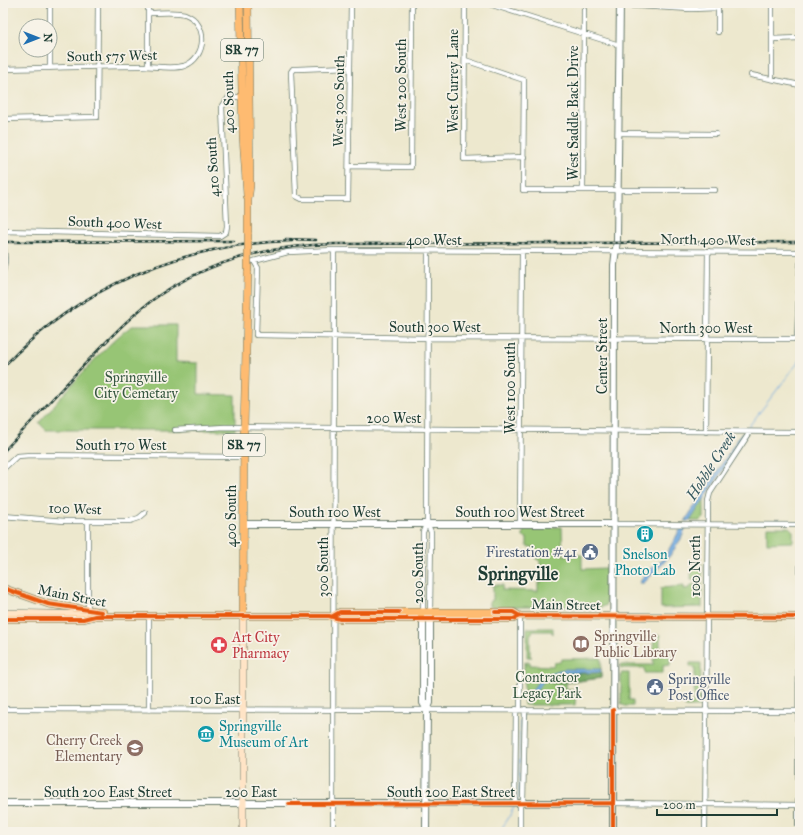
<svg xmlns="http://www.w3.org/2000/svg" width="803" height="835" font-family="'IM FELL Great Primer',serif">
<style>
.green{fill:#97c574;stroke:#5b8154}
.forest{fill:#79aa66;stroke:#4c744d}
.water{fill:#71aae1;stroke:#48748a}
.lines{fill:none;stroke-linecap:round;stroke-linejoin:round}
.stream{stroke:#71aae1;stroke-width:1}
.minor-casing{stroke:#67796a;stroke-width:6}
.tertiary-casing{stroke:#67796a;stroke-width:8}
.secondary-casing{stroke:#67796a;stroke-width:8}
.primary-casing{stroke:#67796a;stroke-width:8}
.minor{stroke:#fff;stroke-width:4.5}
.tertiary{stroke:#fff;stroke-width:6}
.secondary{stroke:#ffe4c6;stroke-width:7}
.primary{stroke:#febb71;stroke-width:7}
.rail-casing{stroke:#1f3d34;stroke-width:2.5}
.rail{stroke:#f7f3e8;stroke-width:1;stroke-dasharray:3;stroke-linecap:butt}
.primary-bridge-casing{stroke:#67796a;stroke-width:8;stroke-linecap:butt}
.primary-bridge{stroke:#febb71;stroke-width:7}
.cycleway-casing{stroke:#f7f3e8;stroke-width:6}
.cycleway{stroke:#e8590c;stroke-width:4}
.labels{text-anchor:middle;dominant-baseline:central;stroke-width:3.5;stroke-linejoin:round;paint-order:stroke}
.shield{fill:#f7f3e8;stroke:#60746a;stroke-width:1}
.shield-label{font-size:13px;font-weight:bold;fill:#1f3d34}
.street-label{font-size:14px;fill:#1f3d34;stroke:#f7f3e8}
.park-label{font-size:14px;fill:#375841;stroke:#f7f3e8}
.service-label{font-size:14px;fill:#4e5e75;stroke:#f7f3e8;text-anchor:end}
.culture-label{font-size:14px;fill:#0d838f;stroke:#f7f3e8}
.education-label{font-size:14px;fill:#785e54;stroke:#f7f3e8;text-anchor:start}
.health-label{font-size:14px;fill:#be3a42;stroke:#f7f3e8;text-anchor:start}
.water-label{font-size:15px;font-style:italic;fill:#34585f;stroke:#f7f3e8}
.district-label{font-size:18px;font-weight:bold;fill:#1f3d34;stroke:#f7f3e8}
</style>
<rect width="100%" height="100%" fill="#f7f3e8"/>
<filter id="ink" filterUnits="userSpaceOnUse"><feTurbulence type="fractalNoise" baseFrequency=".025" numOctaves="2"/><feDisplacementMap in="SourceGraphic" scale="8" xChannelSelector="R" yChannelSelector="G"/><feConvolveMatrix kernelMatrix="1 2 1 2 8 2 1 2 1" color-interpolation-filters="sRGB"/></filter>
<filter id="wash" filterUnits="userSpaceOnUse"><feTurbulence type="fractalNoise" baseFrequency=".012" numOctaves="4" result="noise"/><feDisplacementMap in="SourceGraphic" scale="16" xChannelSelector="R" yChannelSelector="G"/><feGaussianBlur stdDeviation="0.9" result="paint"/><feColorMatrix in="noise" values="0 0 0 0 0 0 0 0 0 0 0 0 0 0 0 0 0 1.4 0 .05"/><feComposite in="paint" operator="in"/></filter>
<g filter="url(#wash)">
<rect width="100%" height="100%" fill="#ede8ce"/>
<path class="green" d="M135,325H176V362L198,363V394L235,395V430H46L39,423C55,404 116,331 135,325Z
M704,499V518L700,521H690Z
M524,527H562L563,555H582V569L606,568V605L602,607H490V601L493,600V585H503L502,590L538,591V583H541L540,561L535,558L536,554L533,551L534,548L527,546V538L523,537Z
M767,527H789L793,531V542L767,543Z
M692,564H702V607L661,608V588L684,586V589L690,588L691,585L697,584L696,579H691Z
M527,628H553V634L551,631H533L530,635V656L532,657H527Z
M657,635H660V653H670V665L663,666V673H645L644,668H621L620,665H653V659H656L657,652H654L653,644L655,642H653V638Z
M601,658V678L566,683V689H576L575,705H524V663L526,662V666L527,662H530V665L553,666L554,663L560,662L562,659Z
M690,663H701L700,707H685V704L694,703L695,667H690Z
M621,673H629V700H633V706H625L621,704Z"/>
<path class="forest" d="M561,672L586,673L601,672V678L554,684L544,680L548,677Z"/>
<path class="water" d="M747,433L690,521H685L741,434Z
M681,528H686L681,539L669,557L644,583H639L649,570L664,558Z
M565,669H601V672C562,676 550,662 529,703H526C535,683 541,673 565,669Z"/>
<g class="lines">
<path class="stream" d="M746,430L800,360
M517,800L519,795L520,722L523,715
M499,832L508,819L515,805"/>
</g>
</g>
<g filter="url(#ink)">
<g class="lines">
<defs>
<path id="minor" d="M465,3L464,159L524,157
M486,3L619,45
M772,3V79
M620,5L691,9L718,8V32
M772,39L800,38
M50,41V3
M465,60L524,80L523,190H715
M148,65V3
M350,67L297,69H293L291,72L296,196L302,199H348C349,134 350,68 351,3
M50,68V50
M4,69C49,68 93,66 138,66C152,65 170,70 184,66C207,58 209,23 185,14C174,11 159,13 148,13
M751,75L800,85
M3,87L4,3
M3,119L97,117L98,3
M618,133L716,134
M349,166L411,167L412,3
M583,190L584,10
M3,231L220,236L226,232L227,226L222,107L229,97H244
M3,233L5,261L3,272
M800,252L334,250L288,252L254,261L258,268L256,335L428,338L797,339L800,264
M175,430L225,427L800,432
M706,432L708,251
M3,469L17,456L31,455L244,457
M3,516L65,521H130L139,518L145,513
M88,521V612
M427,523L431,532L430,613
M520,524L522,252
M614,524L800,525
M423,613V532L427,523L428,251
M800,617V433
M3,709L800,711
M520,709V616
M149,710V616
M515,803L516,709
M523,803L525,709
M613,803L800,805
M333,832L334,250
M520,832V803
M705,832L708,501L710,493L750,432"/>
<path id="tertiary" d="M244,524H614
M423,614V703L427,710L426,832
M427,710L430,703V614
M3,803H613
M613,832L614,265L617,240L620,3
M799,832L800,617"/>
<path id="secondary" d="M3,613L92,615
M243,832V617"/>
<path id="primary" d="M240,3L243,136L247,196
M248,3L250,186L248,200V234
M3,588L48,604L103,612
M333,616L340,612H513L520,616L800,617
M243,617L244,428L248,272
M3,619H83L95,616H329L340,619H513L520,616"/>
</defs>
<use href="#minor" class="minor-casing"/>
<use href="#tertiary" class="tertiary-casing"/>
<use href="#secondary" class="secondary-casing"/>
<use href="#primary" class="primary-casing"/>
<use href="#minor" class="minor"/>
<use href="#tertiary" class="tertiary"/>
<use href="#secondary" class="secondary"/>
<use href="#primary" class="primary"/>
<defs>
<path id="rail" d="M286,239L316,240
M3,242L234,241
M3,367C79,287 182,243 292,241
M3,452C29,424 55,396 81,368C106,342 130,315 161,294C214,259 273,245 335,244L800,242"/>
</defs>
<use href="#rail" class="rail-casing"/>
<use href="#rail" class="rail"/>
<defs>
<path id="primary-bridge" d="M248,272V234"/>
</defs>
<use href="#primary-bridge" class="primary-bridge-casing"/>
<use href="#primary-bridge" class="primary-bridge"/>
<defs>
<path id="cycleway" d="M3,588L48,604L102,612
M495,612H513L520,616L800,617
M333,616L340,612H399
M3,619H83L95,616H329L340,619H513L520,616
M289,804L613,803
M613,832V710"/>
</defs>
<use href="#cycleway" class="cycleway-casing"/>
<use href="#cycleway" class="cycleway"/>
</g>
</g>
<defs>
<symbol id="building-disc" viewBox="-11 -11 22 22"><circle r="9.5" fill="#0f9aa8" stroke="#f7f3e8"/><path d="M-4-6H4V6H1V3H-1V6H-4ZM-2.5-4.3h1.7v1.8h-1.7ZM.8-4.3h1.7v1.8H.8ZM-2.5-1h1.7V.8h-1.7ZM.8-1h1.7V.8H.8Z" fill="#fff"/></symbol>
<symbol id="civic-disc" viewBox="-11 -11 22 22"><circle r="9.5" fill="#5c6f8a" stroke="#f7f3e8"/><path d="M-.6-6.5H3V-4.5H.6V-3L4-1V1h2V6H-6V1h2V-1L-.6-3ZM-1.2 2.5V6h2.4V2.5Z" fill="#fff"/></symbol>
<symbol id="library-disc" viewBox="-11 -11 22 22"><circle r="9.5" fill="#8d6e63" stroke="#f7f3e8"/><path d="M-6-4Q-3-5.5-.7-3.5V5Q-3 3-6 4ZM6-4Q3-5.5 .7-3.5V5Q3 3 6 4Z" fill="#fff"/></symbol>
<symbol id="pharmacy-disc" viewBox="-11 -11 22 22"><circle r="9.5" fill="#e0444e" stroke="#f7f3e8"/><path d="M-2-6h4v4h4v4h-4v4h-4v-4h-4v-4h4Z" fill="#fff"/></symbol>
<symbol id="museum-disc" viewBox="-11 -11 22 22"><circle r="9.5" fill="#0f9aa8" stroke="#f7f3e8"/><path d="M0-6L6-3V-2H-6V-3ZM-5-1h2V3h-2ZM-1-1h2V3h-2ZM3-1h2V3H3ZM-6 4H6V6H-6Z" fill="#fff"/></symbol>
<symbol id="school-disc" viewBox="-11 -11 22 22"><circle r="9.5" fill="#8d6e63" stroke="#f7f3e8"/><path d="M0-5L7-2L0 1L-7-2ZM-4 1L0 2.5L4 1V4Q0 6-4 4Z" fill="#fff"/></symbol>
</defs>
<g fill-rule="evenodd">
<use href="#building-disc" x="635" y="524" width="20" height="20"/>
<use href="#civic-disc" x="580" y="542" width="20" height="20"/>
<use href="#library-disc" x="571" y="634" width="20" height="20"/>
<use href="#pharmacy-disc" x="209" y="635" width="20" height="20"/>
<use href="#civic-disc" x="645" y="677" width="20" height="20"/>
<use href="#museum-disc" x="196" y="724" width="20" height="20"/>
<use href="#school-disc" x="125" y="738" width="20" height="20"/>
</g>
<g class="labels">
<g class="shield">
<rect x="221" y="39" width="42" height="22" rx="3"/>
<rect x="223" y="434" width="42" height="22" rx="3"/>
</g>
<g class="shield-label">
<text x="242" y="50">SR 77</text>
<text x="244" y="445">SR 77</text>
</g>
<g class="street-label">
<text transform="translate(112 56) rotate(-1)">South 575 West</text>
<text transform="translate(453 81) rotate(-90)">West Currey Lane</text>
<text transform="translate(401 85) rotate(-90)">West 200 South</text>
<text transform="translate(339 101) rotate(-89)">West 300 South</text>
<text transform="translate(229 102) rotate(-91)">400 South</text>
<text transform="translate(573 113) rotate(-90)">West Saddle Back Drive</text>
<text transform="translate(213 167) rotate(-93)">410 South</text>
<text transform="translate(115 223) rotate(2)">South 400 West</text>
<text x="434" y="240">400 West</text>
<text transform="translate(708 240) rotate(1)">North 400 West</text>
<text x="435" y="327">South 300 West</text>
<text x="706" y="328">North 300 West</text>
<text transform="translate(602 356) rotate(-90)">Center Street</text>
<text transform="translate(510 388) rotate(-90)">West 100 South</text>
<text x="394" y="418">200 West</text>
<text x="121" y="445">South 170 West</text>
<text transform="translate(75 509) rotate(2)">100 West</text>
<text x="335" y="512">South 100 West</text>
<text x="520" y="512">South 100 West Street</text>
<text transform="translate(231 516) rotate(-90)">400 South</text>
<text transform="translate(695 566) rotate(-90)">100 North</text>
<text transform="translate(323 567) rotate(-90)">300 South</text>
<text transform="translate(418 573) rotate(-90)">200 South</text>
<text transform="translate(72 596) rotate(11)">Main Street</text>
<text transform="translate(566 605) rotate(1)">Main Street</text>
<text x="215" y="699">100 East</text>
<text x="108" y="792">South 200 East Street</text>
<text x="251" y="792">200 East</text>
<text x="451" y="792">South 200 East Street</text>
</g>
<g class="park-label">
<text x="136" y="377">Springville<tspan x="136" dy="16">City Cemetary</tspan></text>
<text x="547" y="677">Contractor<tspan x="547" dy="16">Legacy Park</tspan></text>
</g>
<g class="service-label">
<text x="577" y="552">Firestation #41</text>
<text x="668" y="679" text-anchor="start">Springville<tspan x="668" dy="16">Post Office</tspan></text>
</g>
<g class="culture-label">
<text x="645" y="554">Snelson<tspan x="645" dy="16">Photo Lab</tspan></text>
<text x="219" y="726" text-anchor="start">Springville<tspan x="219" dy="16">Museum of Art</tspan></text>
</g>
<g class="education-label">
<text x="594" y="636">Springville<tspan x="594" dy="16">Public Library</tspan></text>
<text x="122" y="740" text-anchor="end">Cherry Creek<tspan x="122" dy="16">Elementary</tspan></text>
</g>
<g class="health-label">
<text x="232" y="637">Art City<tspan x="232" dy="16">Pharmacy</tspan></text>
</g>
<g class="water-label">
<text transform="translate(711 466) rotate(-57)">Hobble Creek</text>
</g>
<g class="district-label">
<text x="518" y="574">Springville</text>
</g>
</g>
<rect width="803" height="835" fill="none" stroke="#f7f3e8" stroke-width="16"/>
<g transform="translate(38 38) rotate(90)"><circle r="19" fill="#f7f3e8" stroke="#a1aaa0"/>
<path d="M0-3L7 15L0 10L-7 15Z" fill="#1f6fb2"/>
<text y="-6" font-size="11" font-weight="bold" text-anchor="middle" fill="#1f3d34">N</text>
</g>
<path d="M657 809v6h120v-6" fill="none" stroke="#1f3d34" stroke-width="2"/>
<text x="663" y="809" font-size="12" fill="#1f3d34" stroke="#f7f3e8" stroke-width="3" paint-order="stroke">200 m</text>
</svg>
